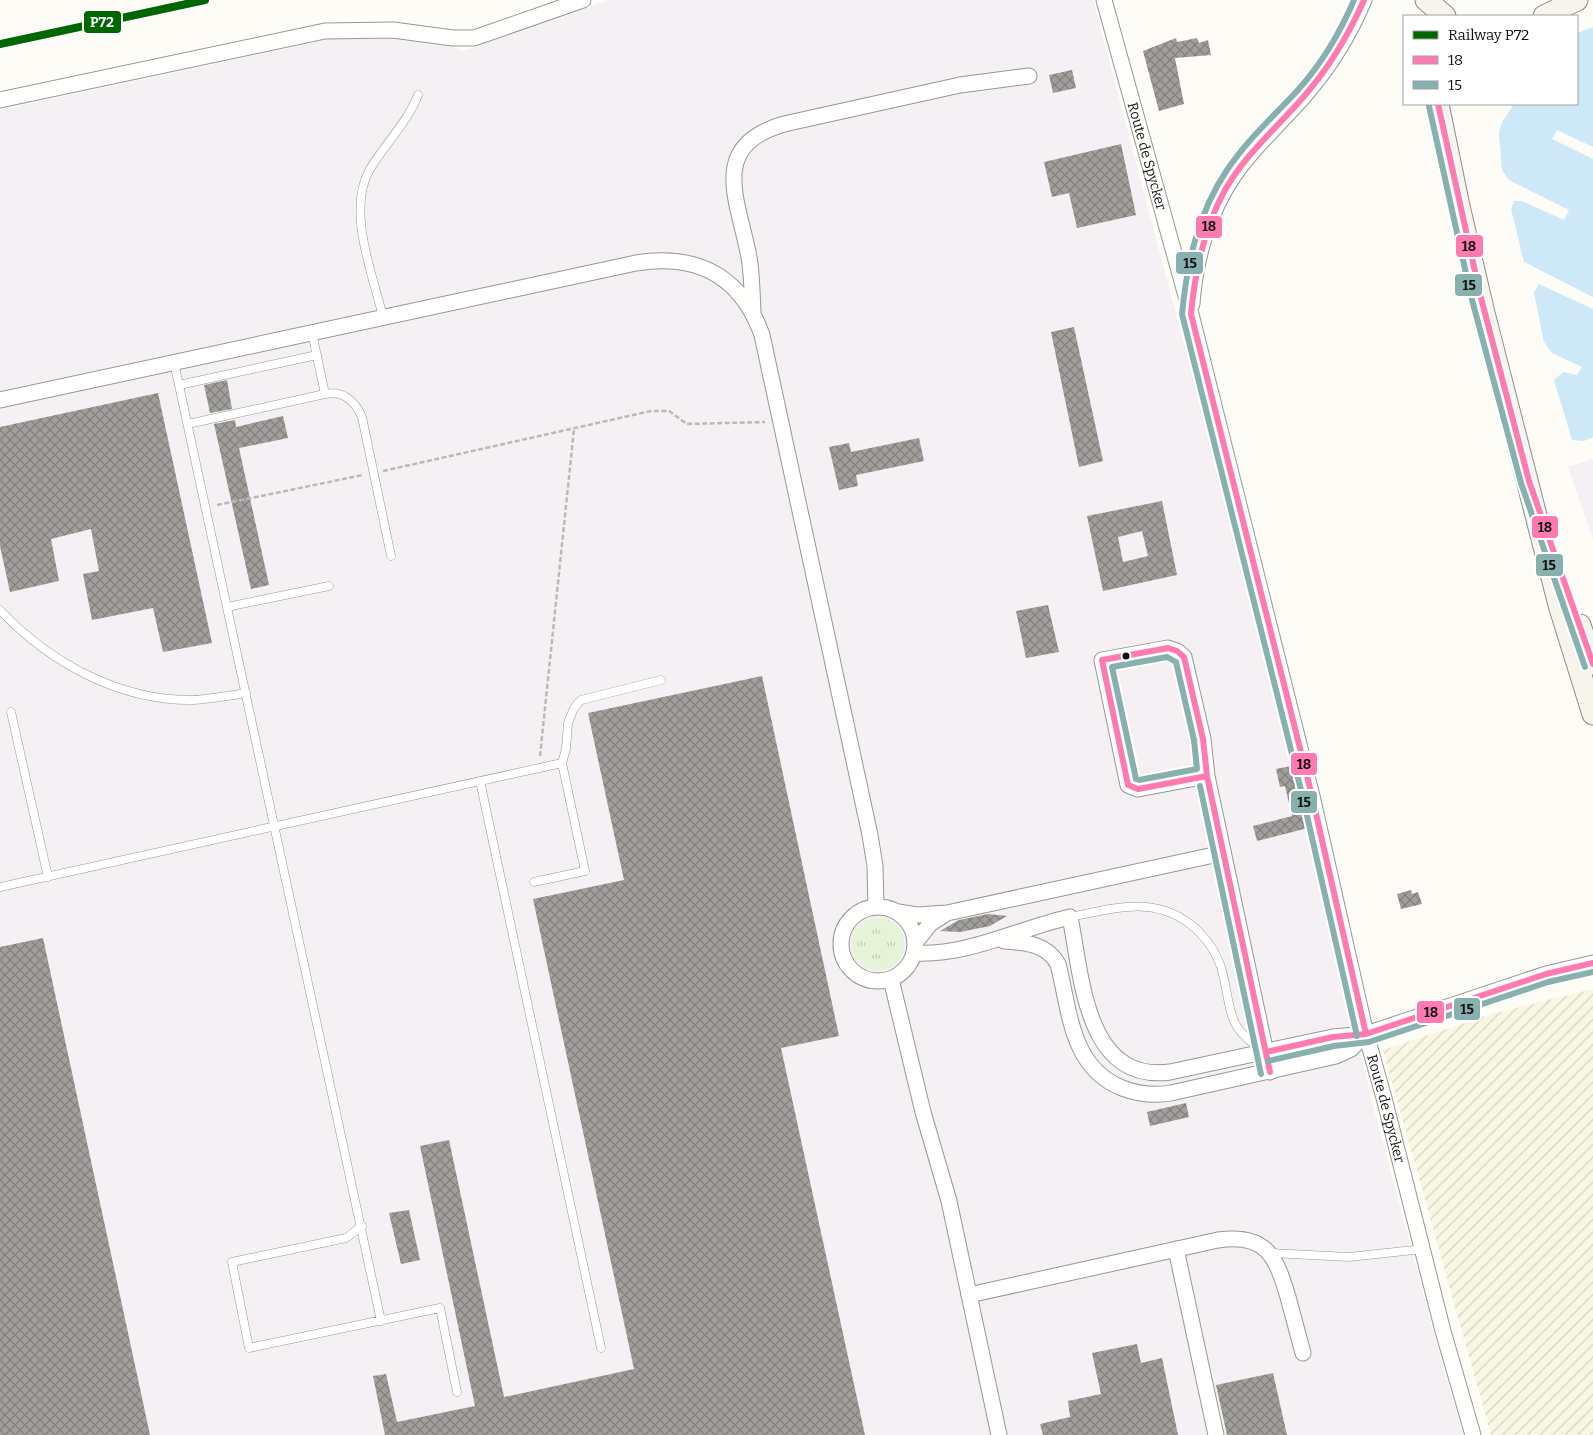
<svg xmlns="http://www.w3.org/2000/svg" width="1593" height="1435" font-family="Bitter,serif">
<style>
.industrial{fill:#f5f0f3}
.farmland{fill:url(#farmland-furrows)}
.grass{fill:url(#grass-tufts)}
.water{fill:#cde8f7}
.building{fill:url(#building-cross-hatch);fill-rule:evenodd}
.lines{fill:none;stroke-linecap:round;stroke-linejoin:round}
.lane-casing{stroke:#979795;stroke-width:9}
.street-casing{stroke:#979795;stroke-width:17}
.secondary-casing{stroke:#8e8d8b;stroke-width:23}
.path{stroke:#b9b9b8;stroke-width:2.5;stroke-dasharray:5 2.5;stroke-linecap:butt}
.lane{stroke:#fffffe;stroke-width:8}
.street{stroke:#fffffe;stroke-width:15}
.secondary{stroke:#f6f4eb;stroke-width:21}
.bus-1-casing{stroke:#fff;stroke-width:10}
.bus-2-casing{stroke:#fff;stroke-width:10}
.bus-1{stroke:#ff7ab1;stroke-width:6}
.bus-2{stroke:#88b0af;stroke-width:6}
.rail-1-casing{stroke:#fff;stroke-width:11}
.rail-1{stroke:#060;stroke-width:8}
.bus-dot{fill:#111;stroke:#fff;stroke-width:2}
.labels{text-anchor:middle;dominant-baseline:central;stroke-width:5;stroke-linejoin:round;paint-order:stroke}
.street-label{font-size:14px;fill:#111;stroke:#fff}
.line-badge{stroke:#fff;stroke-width:2}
.badge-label{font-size:14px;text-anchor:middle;font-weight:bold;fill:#fff}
.pale-badge-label{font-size:14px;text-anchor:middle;font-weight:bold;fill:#111}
</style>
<defs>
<pattern id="farmland-furrows" width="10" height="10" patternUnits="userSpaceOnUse" patternTransform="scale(1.25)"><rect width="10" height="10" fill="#f9f7e4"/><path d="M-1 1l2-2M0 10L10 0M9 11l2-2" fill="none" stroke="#d4d3c3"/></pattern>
<pattern id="grass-tufts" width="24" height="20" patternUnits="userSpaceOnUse" patternTransform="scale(1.25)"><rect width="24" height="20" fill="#e7f3d7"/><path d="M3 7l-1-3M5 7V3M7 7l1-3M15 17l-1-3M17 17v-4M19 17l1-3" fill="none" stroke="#c5cfb8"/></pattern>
<pattern id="building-cross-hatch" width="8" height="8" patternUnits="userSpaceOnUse" patternTransform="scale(1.25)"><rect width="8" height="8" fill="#a19f9c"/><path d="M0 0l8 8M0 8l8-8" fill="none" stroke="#82807e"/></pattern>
</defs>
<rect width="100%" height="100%" fill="#fdfcf7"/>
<path class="industrial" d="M609,0H1093L1285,727L1372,1102L1442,1363L1463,1435H0V110L331,39H431L463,51Z
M1593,459V539L1568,467Z"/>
<path class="farmland" d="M1593,989V1435H1491L1383,1050L1492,1014Z"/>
<path class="grass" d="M852 944a26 26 0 1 1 52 0a26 26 0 1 1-52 0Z"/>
<path class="water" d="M1593,27V147L1557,130L1552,139L1593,159V297L1524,262L1511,209L1514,201H1522L1564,220L1569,210L1509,180L1502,170L1499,133L1502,122L1514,104H1577V33Z
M1539,284L1593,309V437L1584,441L1572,440L1554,380L1563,372L1577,375L1582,367L1552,353L1544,342L1534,293Z"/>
<path class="building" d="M1176,38L1177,42L1197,38L1199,43L1208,40L1211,55L1175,58L1184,104L1159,111L1143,51Z
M1072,70L1076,88L1053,93L1049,75Z
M1121,144L1136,215L1077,228L1069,193L1052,197L1044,162Z
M1074,327L1103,461L1079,467L1051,332Z
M227,380L232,409L210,413L204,385Z
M158,393L212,643L163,652L153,608L92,620L83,574L99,571L91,529L51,539L59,581L10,592L0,546V427Z
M283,416L288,438L239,448L269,585L251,589L214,424L235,420L236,427Z
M919,438L924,461L856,475L858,486L839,490L829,447L849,443L851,452Z
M1162,501L1177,575L1103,591L1087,516ZM1142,531L1148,556L1123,562L1118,537Z
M1048,605L1059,652L1026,658L1016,611Z
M762,676L839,1036L781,1048L865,1435H385L373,1376L386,1374L397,1422L475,1406L420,1146L449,1140L504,1397L634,1369L533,899L624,880L588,713Z
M1291,766L1308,828L1257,841L1253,826L1292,816L1285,786L1280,787L1276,769Z
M1411,890L1412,894L1418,892L1422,904L1401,909L1397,894Z
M988,914L1007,916L990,926L960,932L940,931L959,920Z
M43,938L150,1435H0V947Z
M1186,1103L1189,1117L1150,1126L1147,1112Z
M409,1210L420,1260L401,1264L389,1213Z
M1137,1344L1141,1363L1162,1358L1178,1435H1043L1040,1424L1070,1417L1068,1401L1101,1394L1092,1353Z
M1273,1373L1287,1435H1227L1216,1385Z"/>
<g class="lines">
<defs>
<path id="lane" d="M383,317C373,275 346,210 370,169C385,144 407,123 418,95
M174,362L381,1321
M179,385L317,355
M325,394C343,390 355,401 362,417L391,556
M188,424L325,394L312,333
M227,607L329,586
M0,610C49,662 119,701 193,700C210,699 228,696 246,693
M11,712L48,877
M480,781L601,1348
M534,882L585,871L562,763L566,749L568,723L574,708L581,700L661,680
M0,887L562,763
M1070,917C1112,909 1152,895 1190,924C1204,935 1215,950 1221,967C1233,1008 1223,1026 1264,1051
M362,1226L346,1238L232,1262L249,1348L440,1308L457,1392
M1271,1253L1349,1257L1423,1249"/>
<g id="street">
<path id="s1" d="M1104,0L1191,314L1312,796L1366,1034L1384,1098L1443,1331L1473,1435"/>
<path d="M0,100L325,31L393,30L453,38H474L583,0"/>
<path d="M1192,304C1195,259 1209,211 1235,174C1255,145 1283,121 1306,94C1330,66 1350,34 1364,0"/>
<path d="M753,311C752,293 752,275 749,257C738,199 708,146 784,124L960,85L1029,76"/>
<path d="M0,400L636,263C697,253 741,276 762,335L870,835L875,866L876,907"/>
<path d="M1207,776L1138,789L1128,785L1102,660L1168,648L1177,651L1184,657L1203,739L1207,776L1270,1072"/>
<circle cx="878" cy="944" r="37"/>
<path d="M898,912L917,915L947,913L1223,853"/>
<path d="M1004,941C1025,942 1047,944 1058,964C1070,1010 1070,1067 1122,1088C1138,1094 1154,1096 1171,1093L1336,1056L1351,1049L1366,1034"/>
<path d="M915,943L930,924L944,915"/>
<path d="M914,953C969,956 1017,929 1070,917C1082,976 1085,1083 1170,1072L1333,1037L1366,1034L1546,974L1593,963"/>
<path d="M891,979L923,1112L949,1201L999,1435"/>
<path d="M1176,1249L1216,1435"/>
<path d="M969,1295L1218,1240C1267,1233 1276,1257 1288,1297C1293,1316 1298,1334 1303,1353"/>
</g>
<path id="secondary" d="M1426,0L1445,16
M1544,16L1577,0
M1438,104L1459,206L1484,313L1559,605L1593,714
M1580,625L1593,664"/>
</defs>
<use href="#lane" class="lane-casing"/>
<use href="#street" class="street-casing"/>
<use href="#secondary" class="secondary-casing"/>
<path class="path" d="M383,471L651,411H669L687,424L765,422
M217,505L363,475
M540,756L574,429"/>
<use href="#lane" class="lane"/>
<use href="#street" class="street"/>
<use href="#secondary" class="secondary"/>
<defs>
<path id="bus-1" d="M1364,0C1349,34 1330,66 1306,94C1279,126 1246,153 1225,190C1204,228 1195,271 1191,314L1312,796L1366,1034
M1438,104L1480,294L1529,481L1593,664
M1168,648L1177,651L1184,657L1203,739L1207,776L1138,789L1128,785L1102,660Z
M1207,776L1270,1072
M1266,1052L1333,1037L1366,1034L1546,974L1593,963"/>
<path id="bus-2" d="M1354,0C1340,33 1322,63 1298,90C1274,116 1247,140 1227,170C1198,213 1187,263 1182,314L1303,798L1357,1036
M1429,106L1471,296L1521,483L1585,667
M1167,657L1176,662L1194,740L1197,769L1139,780L1136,779L1112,667Z
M1200,786L1261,1074
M1268,1061L1334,1046L1369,1042L1548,982L1593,972"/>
</defs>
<use href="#bus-1" class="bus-1-casing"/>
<use href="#bus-2" class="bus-2-casing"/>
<use href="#bus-1" class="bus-1"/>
<use href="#bus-2" class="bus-2"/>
<defs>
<path id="rail-1" d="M0,44L205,0"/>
</defs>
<use href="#rail-1" class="rail-1-casing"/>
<use href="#rail-1" class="rail-1"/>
</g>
<circle class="bus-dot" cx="1126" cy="656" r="4.5"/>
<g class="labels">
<g class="street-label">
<text stroke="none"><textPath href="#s1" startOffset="162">Route de Spycker</textPath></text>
<text stroke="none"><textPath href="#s1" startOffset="1144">Route de Spycker</textPath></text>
</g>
</g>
<g class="line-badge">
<rect x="83" y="10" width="39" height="24" rx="5" fill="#060"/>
<rect x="1195" y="215" width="28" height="24" rx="5" fill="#ff7ab1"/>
<rect x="1455" y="234" width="29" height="24" rx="5" fill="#ff7ab1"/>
<rect x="1175" y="251" width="29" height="24" rx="5" fill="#88b0af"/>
<rect x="1454" y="273" width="29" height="24" rx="5" fill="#88b0af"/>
<rect x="1531" y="515" width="28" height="24" rx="5" fill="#ff7ab1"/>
<rect x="1535" y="553" width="29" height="24" rx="5" fill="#88b0af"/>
<rect x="1290" y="752" width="28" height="24" rx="5" fill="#ff7ab1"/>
<rect x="1290" y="790" width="28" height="24" rx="5" fill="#88b0af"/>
<rect x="1453" y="997" width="28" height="24" rx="5" fill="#88b0af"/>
<rect x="1416" y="1000" width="29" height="24" rx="5" fill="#ff7ab1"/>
</g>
<g class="badge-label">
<text x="102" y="27">P72</text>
</g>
<g class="pale-badge-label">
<text x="1209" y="231">18</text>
<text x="1469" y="251">18</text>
<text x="1190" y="268">15</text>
<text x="1469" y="290">15</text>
<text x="1545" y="532">18</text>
<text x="1549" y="570">15</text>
<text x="1304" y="769">18</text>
<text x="1304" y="807">15</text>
<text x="1467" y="1014">15</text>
<text x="1431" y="1017">18</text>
</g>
<rect x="1403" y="15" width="175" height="90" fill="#ffffff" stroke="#a0a0a0"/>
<rect x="1413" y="31" width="25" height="8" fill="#006600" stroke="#a0a0a0"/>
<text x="1448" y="40" font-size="15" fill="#111111">Railway P72</text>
<rect x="1413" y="56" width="25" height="8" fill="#ff7ab1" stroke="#a0a0a0"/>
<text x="1448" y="65" font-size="15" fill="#111111">18</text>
<rect x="1413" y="81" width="25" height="8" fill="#88b0af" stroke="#a0a0a0"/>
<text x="1448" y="90" font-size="15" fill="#111111">15</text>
</svg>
